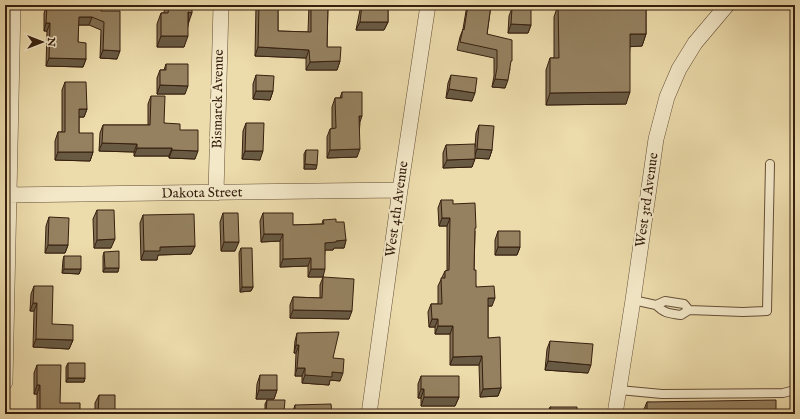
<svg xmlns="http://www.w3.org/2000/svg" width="800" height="419" font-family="'IM FELL English',serif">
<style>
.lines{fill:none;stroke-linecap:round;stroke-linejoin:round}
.service-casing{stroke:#644e36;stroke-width:10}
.minor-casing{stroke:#644e36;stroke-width:16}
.service{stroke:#f3e8c8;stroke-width:8}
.minor{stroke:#f3e8c8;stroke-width:15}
.wall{fill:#806f53;stroke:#361f0f}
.shaded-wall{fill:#685a43;stroke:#361f0f}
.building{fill:#958160;stroke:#361f0f}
.labels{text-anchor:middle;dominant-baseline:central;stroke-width:4;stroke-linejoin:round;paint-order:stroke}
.street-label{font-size:14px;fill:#361f0f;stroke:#f3e8c8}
</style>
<rect width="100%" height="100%" fill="#ecdbab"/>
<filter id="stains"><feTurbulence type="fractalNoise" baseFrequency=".005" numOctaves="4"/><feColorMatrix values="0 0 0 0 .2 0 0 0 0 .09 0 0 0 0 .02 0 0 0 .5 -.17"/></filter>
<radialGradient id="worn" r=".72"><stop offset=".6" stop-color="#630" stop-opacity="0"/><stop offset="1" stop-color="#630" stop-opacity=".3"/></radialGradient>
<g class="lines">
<defs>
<path id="service" d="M633,300L656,305L665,301L684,304L689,310L681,315C669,313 665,314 656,305
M689,310L743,312L767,311L770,164
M619,390L662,394L783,393L795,390"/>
<path id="minor" d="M216,193L221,5
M5,195L400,190
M5,382L13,5
M369,414L400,190L428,5
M615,414L633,300L656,139L667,97L679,69L695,43L727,5"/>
</defs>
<use href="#service" class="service-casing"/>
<use href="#minor" class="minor-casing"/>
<use href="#service" class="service"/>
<use href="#minor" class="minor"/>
</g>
<path class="wall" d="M47,5L83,6V5H101V11L117,59L100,58L101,30L89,25H78V42L86,59L83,67L46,66L47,31H44V13Z
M165,5H192L184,47H157V24L161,13H164Z
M256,5H278V31L308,32L309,5H328L327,47L340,61L337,70H306V58L255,56Z
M361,5H388V22L384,30H356Z
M467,5H491L487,34L510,69L505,88L492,87L494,76V58L457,50L460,37L463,29Z
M558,5H646V34L642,46H630L626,104L546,105V70L550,58H554V17Z
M512,8L531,25L528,33H508L509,16Z
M166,64L185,94H157V78L160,70H164Z
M256,75L273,91L270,100L253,99V84Z
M451,75L472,101L446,98L448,83Z
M65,82L87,109L84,117H79V133L93,152L90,161L55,160V141L58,132H62V90Z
M342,92L360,123L357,157L327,158V137L330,129H332V107L335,98H340Z
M151,96L164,123L180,130L195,159L169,158V156H134V152L99,151L100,133L103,125H148V104Z
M246,123L260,160L242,159L243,131Z
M479,125L492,150L489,159L475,158L472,167L443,168V153L446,145L475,147L476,133Z
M306,150L316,169H304V154Z
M441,200L453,204L475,231L474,270L476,287L492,306H488V338L501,388L498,396L480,397L479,365H450V334H435V327H429L428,312L431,304H438V286L445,271H447V226H439L438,208Z
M97,210L111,248H94L93,219Z
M223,213L235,251H221L220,222Z
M263,213L293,225L322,224L323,220L336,222L346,240L344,248H334L333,250H325L323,277H308V266L280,267V241L261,242L260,221Z
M143,215L195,246L191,254L158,255L157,260H141L140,223Z
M49,217L68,245L65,253H45L46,226Z
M498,231L520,247L517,255H495V240Z
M241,248L253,287L251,291L240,292L239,253Z
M104,252L118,272H103V256Z
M64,256L81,269L79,274L62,273L63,260Z
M323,277L349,319L290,318V305L293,297L320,298V285Z
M34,286L52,324L73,340L69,349L33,347L34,311H30L31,294Z
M297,333L333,358L340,381L330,380L329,385L302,383V376H295L296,353H294L295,341Z
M550,341L588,373L545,370L547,349Z
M68,363L85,378L84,382H66V367Z
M37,365L60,403L80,414H37V394H34V373Z
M260,375L277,390L274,399H256L257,384Z
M421,376L459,397L455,406H421V398H418V384Z
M99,395L115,414H95V403Z
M267,400L284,412L283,414H265V404Z
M647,402L776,414H642Z
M295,405L332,414H292Z
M550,407L577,414H548Z"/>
<path class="shaded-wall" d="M188,12L192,13L188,24Z
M79,17H92L89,25H76Z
M360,22H388L384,30H356Z
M46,23H50L47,31H44Z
M511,24L531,25L528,33H508Z
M630,34H646L642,46L625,47Z
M161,36H188L184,47H157Z
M258,47L309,50L306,58L255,56Z
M103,50L120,51L117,59L100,58Z
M49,58L86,59L83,67L46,66Z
M340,61L337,70H306L310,62Z
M495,79L508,80L505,88L492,87Z
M160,85L188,86L185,94H157Z
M449,89L475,93L472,101L446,98Z
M256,91H273L270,100L253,99Z
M630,92L626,104L546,105L550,93Z
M79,109H87L84,117H76Z
M359,116H362L359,125Z
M102,143L137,144L134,152L99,151Z
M137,148H172L169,156H134Z
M360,149L357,157L327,158L330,150Z
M477,149L492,150L489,159L474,158Z
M172,150L198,151L195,159L169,158Z
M245,151H263L260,160L242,159Z
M58,152H93L90,161L55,160Z
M475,159L472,167L443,168L447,160Z
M305,164L317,165L316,169H304Z
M442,218H450L447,226H439Z
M264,234H283L280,241L261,242Z
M115,239L111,248H94L97,240Z
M346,240L344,248H334L333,250H323L325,243L336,241Z
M224,242H239L235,251H221Z
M48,245H68L65,253H45Z
M195,246L191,254L158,255L157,260H141L144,251L160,247Z
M498,247H520L517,255H495Z
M311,258L308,266L280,267L283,259Z
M105,268H119L118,272H103Z
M64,269H81L79,274L62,273Z
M311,269H325L323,277H308Z
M242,287H253L251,291L240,292Z
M488,298H495L492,306H485Z
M33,303H37L34,311H30Z
M293,310L352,311L349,319L290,318Z
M432,319H438L435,327H429Z
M438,326H453L450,334H435Z
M36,339L73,340L69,349L33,347Z
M296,345H299L296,353H294Z
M482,356L479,365H450L453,357Z
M548,361L591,365L588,373L545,370Z
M297,368H305L302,376H295Z
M332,372L343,373L340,381L330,380L329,385L302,383L305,375Z
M68,378H85L84,382H66Z
M37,385H40L37,394H34Z
M501,388L498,396L480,397L483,389Z
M421,389H424L421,398H418Z
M259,390H277L274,399H256Z
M424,397H459L455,406H421Z
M266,411L284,412L283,414H265Z
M98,413H115V414H98Z"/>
<path class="building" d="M47,5L85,6L86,5H101V11H120V51L103,50L104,22L92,17H79L78,42L86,43V59L49,58L50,23H46Z
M169,5H192V13L188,12V36H161V13H168Z
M259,5H278V31L311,32V5H328L327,47H341L340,61L310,62L309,50L258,47Z
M362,5H388V22H360Z
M468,5H491L487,34L512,40V61H511L508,80L495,79L497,68V50L460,42L463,29L464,30Z
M558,5H646V34H630V92L550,93V58H559Z
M512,8H531V25L511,24Z
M166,64H188V86L160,85V70H166Z
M256,75L274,76L273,91H256Z
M451,75L477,78L475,93L449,89Z
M65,82H86L87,109H79V133H93V152H58V132H65Z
M342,92H362V116H359L360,149L330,150V129L336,128L335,98H342Z
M151,96H165L164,123L180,124V130H198V151L172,150V148H137V144L102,143L103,125H150Z
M246,123H264L263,151H245Z
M479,125L494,126L492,150L477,149Z
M475,144V159L447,160L446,145Z
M306,150H318L317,165L305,164Z
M441,200H453V204L475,203L476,228H475L474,270H476V287L494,286L495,298H488V338L500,337L501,388L483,389L482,356L453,357V326H438V319H432L431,304H442L441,278H445V271L449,270L450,218H442Z
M97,210H114L115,239L97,240Z
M223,213H238L239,242H224Z
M263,213H293V225L324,224L323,220L336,219V222H344L346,240L336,241V242L325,243V269H311V258L283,259V234H264Z
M194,214L195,246L160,247V251H144L143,215Z
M49,217L69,218L68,245H48Z
M498,231H520V247H498Z
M241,248H252L253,287H242Z
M119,251V268H105L104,252Z
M64,256H81V269H64Z
M323,277L354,279L352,311L293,310V297L322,298Z
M34,286H53L52,324L73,325V340L36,339L37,303H33Z
M339,332L333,358L344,359L343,373L332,372V377L305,375V368H297L299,345H296L297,333Z
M550,341L593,344L591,365L548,361Z
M68,363H85V378H68Z
M37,365H61L60,403H80V414H40V385H37Z
M260,375H277V390H259Z
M421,376H459V397H424V389H421Z
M99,395H115V413H98Z
M267,400H285L284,412L266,411Z
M776,400V414H647V402Z
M331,404L332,414H295V405Z
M550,407H577V414H551Z"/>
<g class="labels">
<g class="street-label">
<text transform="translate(218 99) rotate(-89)">Bismarck Avenue</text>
<text transform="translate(202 193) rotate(-1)">Dakota Street</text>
<text transform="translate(647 200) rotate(-82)">West 3rd Avenue</text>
<text transform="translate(397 209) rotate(-82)">West 4th Avenue</text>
</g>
</g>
<rect width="800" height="419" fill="none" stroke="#ecdbab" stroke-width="20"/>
<rect x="6" y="6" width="788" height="407" fill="none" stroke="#361f0f" stroke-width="2"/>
<rect x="10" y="10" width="780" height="399" fill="none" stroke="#361f0f"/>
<g transform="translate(42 42) rotate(90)" stroke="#f3e8c8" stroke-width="3" paint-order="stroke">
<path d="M0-3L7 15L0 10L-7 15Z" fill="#361f0f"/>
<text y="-6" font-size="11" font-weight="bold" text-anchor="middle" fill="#361f0f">N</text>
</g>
<rect width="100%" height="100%" filter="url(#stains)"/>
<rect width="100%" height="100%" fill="url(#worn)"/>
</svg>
